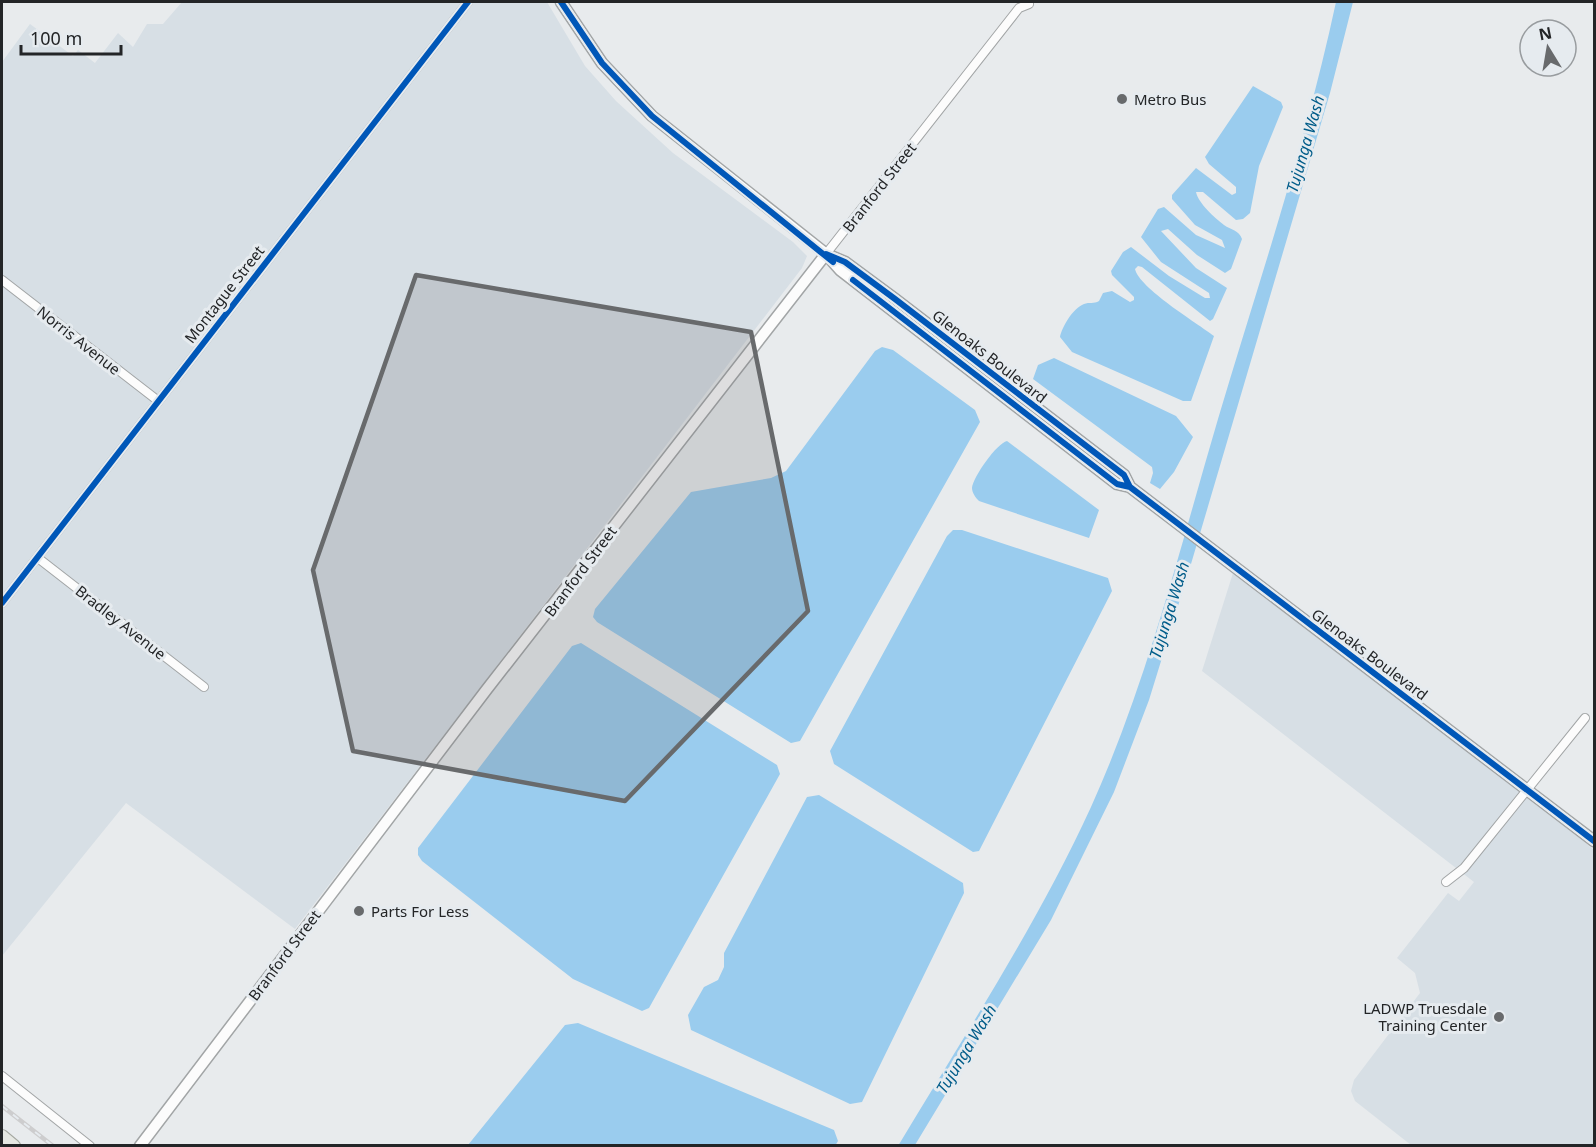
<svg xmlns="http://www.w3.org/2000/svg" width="1596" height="1147" font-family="'Noto Sans',sans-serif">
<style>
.built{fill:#d7dfe5}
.water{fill:#9accee}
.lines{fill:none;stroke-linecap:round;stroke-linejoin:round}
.minor-casing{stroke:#a2a5a6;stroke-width:10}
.secondary-casing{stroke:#a2a5a6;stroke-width:13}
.primary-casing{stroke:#a5a8a1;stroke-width:14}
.minor{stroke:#fcfcfc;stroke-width:8}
.secondary{stroke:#fcfcfc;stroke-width:10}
.primary{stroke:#e6e8e3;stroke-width:12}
.rail-casing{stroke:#cdcdce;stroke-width:4.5}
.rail{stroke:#e6ebef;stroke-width:2;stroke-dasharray:7;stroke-linecap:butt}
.cycleway-casing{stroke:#e6ebef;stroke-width:10}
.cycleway{stroke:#0057b8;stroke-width:6}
.marked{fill:#686a6c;fill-opacity:0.2;stroke:#686a6c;stroke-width:4.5;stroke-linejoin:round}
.poi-dot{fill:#686a6c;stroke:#e6ebef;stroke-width:2}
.labels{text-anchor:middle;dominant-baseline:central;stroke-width:6;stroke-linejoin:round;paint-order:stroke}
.poi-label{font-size:15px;fill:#232527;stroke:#e6ebef;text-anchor:start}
.street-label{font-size:15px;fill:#232527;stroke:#e6ebef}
.water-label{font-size:16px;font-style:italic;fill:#005c89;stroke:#e6ebef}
</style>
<rect width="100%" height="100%" fill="#e8ebed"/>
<path class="built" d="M182,2H547L585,66L616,101L673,153L793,242L807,256L802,268L295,929L126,803L2,956V62L30,24L73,56L78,50L95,63L118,33L133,47L147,24H163Z
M1233,573L1524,792L1594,850V1145H1411L1355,1101L1351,1091L1354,1080L1420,993L1415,973L1397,958L1448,893L1459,901L1474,882L1202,671Z"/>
<path class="water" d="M1336,2H1353L1330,93L1191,564L1149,700L1114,792L1051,920L915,1145L898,1146C965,1034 1037,925 1091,807C1147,683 1180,548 1218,419C1259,281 1306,143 1336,2Z
M1253,86L1281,102L1283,107L1259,166L1250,213L1243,219L1236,220L1203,192H1196C1198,203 1215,218 1224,225C1231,230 1239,230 1242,239L1231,269L1225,273L1197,255L1168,229L1161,231L1196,268L1227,288L1213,319L1210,321L1142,267L1138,266L1135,269C1139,288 1197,323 1214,336L1191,401H1183L1072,352L1060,337C1062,327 1073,308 1084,304C1089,302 1094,304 1099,301L1103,293L1112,291L1130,302L1134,300V297L1112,275L1111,271L1123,252L1131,247L1169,276L1205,298H1210L1209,293L1161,262L1141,237L1158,209L1164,207L1196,235L1225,248L1222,240L1195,225L1172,199V195L1196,168L1232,195L1236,193V187L1209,164L1205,157Z
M882,347L893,350L975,410L980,422L800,741L791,743L597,622L593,617L595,609L691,492L771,478L786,471L875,351Z
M1054,358L1176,416L1193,437L1174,472L1160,489L1150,483L1153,473L1152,467L1033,379L1038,365Z
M1007,441L1099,510L1089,538L979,501C976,498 972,493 972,488C973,477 997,443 1007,441Z
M953,530H962L1108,578L1112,591L979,851L973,852L834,764L830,751L947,536Z
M581,643L777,765L780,774L649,1008L642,1011L573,979L422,861L418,855V848L572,646Z
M819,795L963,883L964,893L862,1102L850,1104L691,1030L688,1015L704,987L718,980L724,967V953L807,797Z
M578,1023L834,1130L838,1141L835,1146L468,1145L565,1025Z"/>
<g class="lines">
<defs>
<path id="minor" d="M826,254L1019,8L1029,4
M2,280L157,400
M38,558L204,687
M2,603L468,2
M1446,882L1464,868L1585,718
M2,1076L90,1146"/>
<path id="secondary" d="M561,2L602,63L652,116L825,253L840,270L1117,484L1130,487
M826,254L845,262L895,299L1124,475L1130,487L1594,841
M140,1146L487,689L826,254"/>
<path id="primary" d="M2,1136L14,1146"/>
</defs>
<use href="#minor" class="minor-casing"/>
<use href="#secondary" class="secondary-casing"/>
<use href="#primary" class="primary-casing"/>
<use href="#minor" class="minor"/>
<use href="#secondary" class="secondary"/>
<use href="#primary" class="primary"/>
<defs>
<path id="rail" d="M2,1106L53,1146"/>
</defs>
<use href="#rail" class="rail-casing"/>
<use href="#rail" class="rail"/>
<defs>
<path id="cycleway" d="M561,2L602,63L652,116L833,262
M826,254L845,262L895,299L1124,475L1130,487L1594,841
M853,280L1117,484L1130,487
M2,603L468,2"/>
</defs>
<use href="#cycleway" class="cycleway-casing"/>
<use href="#cycleway" class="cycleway"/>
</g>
<path class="marked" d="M416,275L751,332L808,611L625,801L353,751L313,570Z"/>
<g class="poi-dot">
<circle cx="1122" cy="99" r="6"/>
<circle cx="359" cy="911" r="6"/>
<circle cx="1499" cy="1017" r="6"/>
</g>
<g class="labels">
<g class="poi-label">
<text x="1134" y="99">Metro Bus</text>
<text x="371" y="911">Parts For Less</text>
<text x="1487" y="1008" text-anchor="end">LADWP Truesdale<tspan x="1487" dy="17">Training Center</tspan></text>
</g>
<g class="street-label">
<text transform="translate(879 187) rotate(-52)">Branford Street</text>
<text transform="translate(224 294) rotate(-52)">Montague Street</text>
<text transform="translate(79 340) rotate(38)">Norris Avenue</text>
<text transform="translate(990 356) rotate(38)">Glenoaks Boulevard</text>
<text transform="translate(580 571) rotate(-53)">Branford Street</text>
<text transform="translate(121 622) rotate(38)">Bradley Avenue</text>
<text transform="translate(1370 654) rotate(37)">Glenoaks Boulevard</text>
<text transform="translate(284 955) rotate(-53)">Branford Street</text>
</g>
<g class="water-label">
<text transform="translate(1305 144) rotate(-74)">Tujunga Wash</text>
<text transform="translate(1169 610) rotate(-73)">Tujunga Wash</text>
<text transform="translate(966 1049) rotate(-59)">Tujunga Wash</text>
</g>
</g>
<rect width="1596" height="1147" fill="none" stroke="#232527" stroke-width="6"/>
<g transform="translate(1548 48) rotate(349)"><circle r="28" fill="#e6ebef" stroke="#989c9f" stroke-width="1.5"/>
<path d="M0-4.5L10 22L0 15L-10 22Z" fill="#686a6c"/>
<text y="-9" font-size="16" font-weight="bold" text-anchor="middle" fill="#232527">N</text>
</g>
<path d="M21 45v9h100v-9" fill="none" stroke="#232527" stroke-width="3"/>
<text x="30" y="45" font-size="18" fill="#232527" stroke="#e6ebef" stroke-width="4.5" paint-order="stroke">100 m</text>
</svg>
